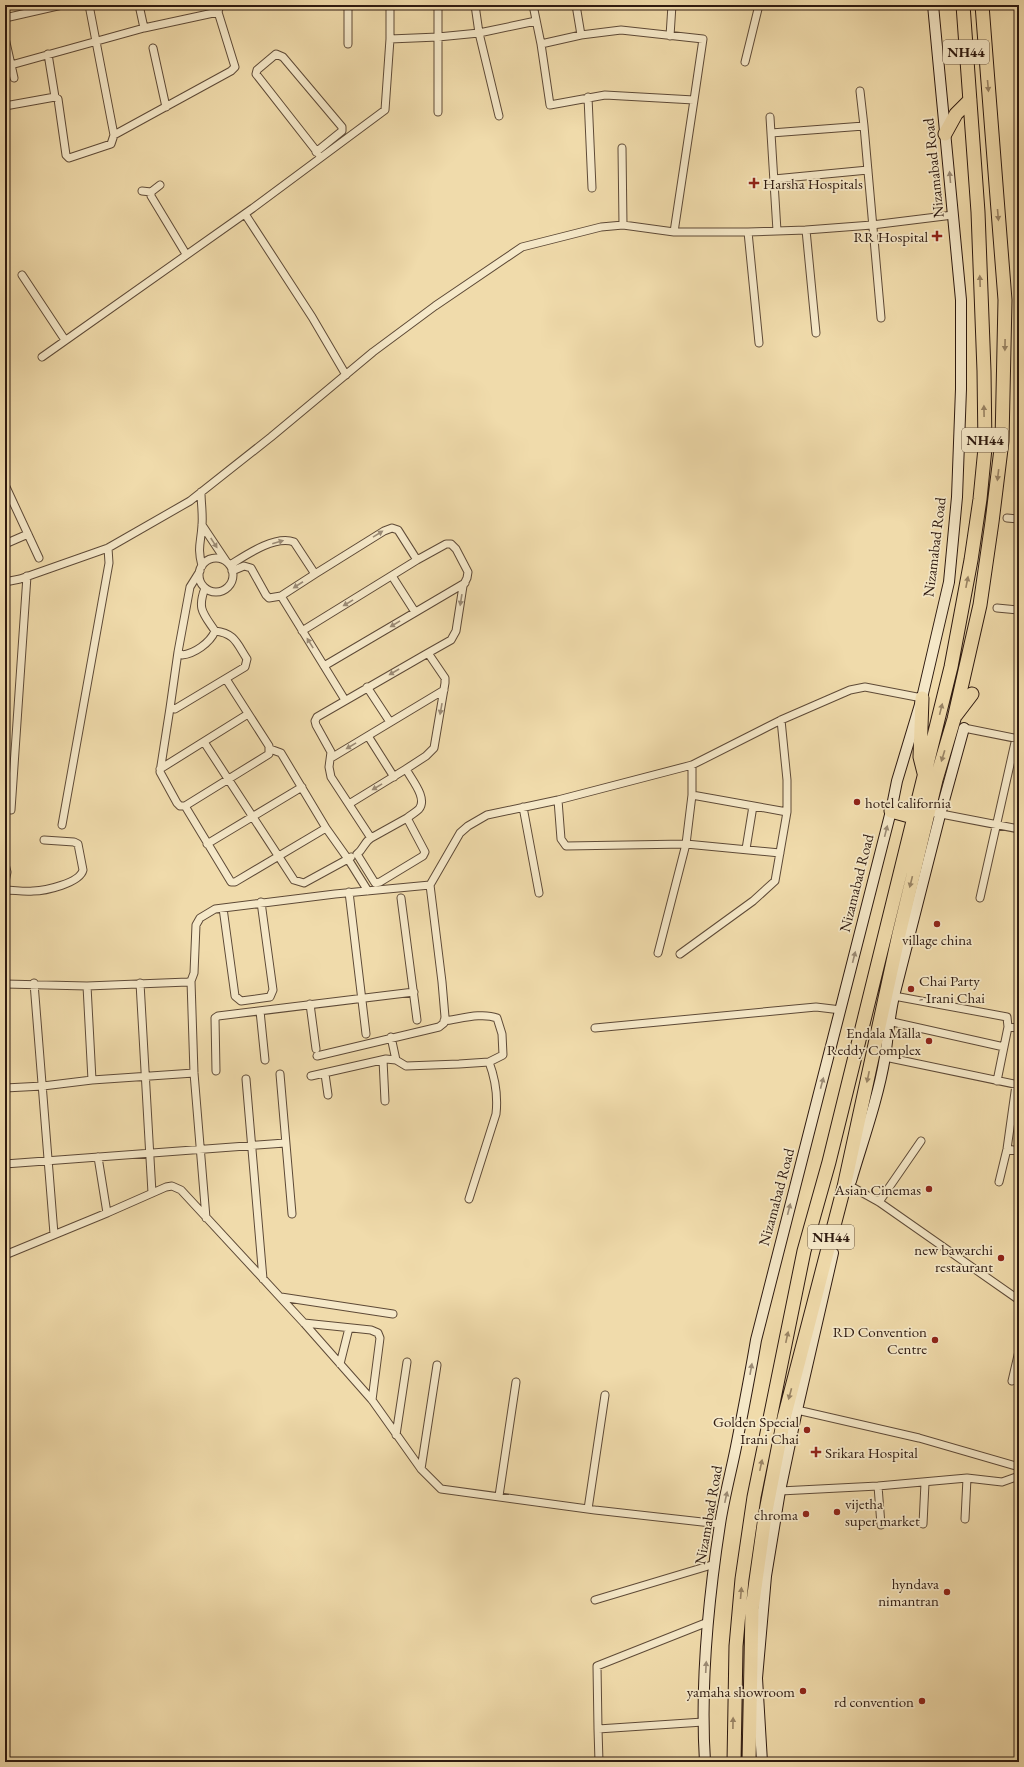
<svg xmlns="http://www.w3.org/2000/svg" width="1024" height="1767" font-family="'EB Garamond',serif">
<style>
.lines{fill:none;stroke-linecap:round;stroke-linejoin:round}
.street-casing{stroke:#5e4a37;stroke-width:9}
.secondary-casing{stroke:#2e1a10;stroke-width:12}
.highway-casing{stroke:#2e1a10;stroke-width:15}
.street{stroke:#f5e8c8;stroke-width:7}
.secondary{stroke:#f5e8c8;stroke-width:10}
.highway{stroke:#f0dbab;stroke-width:13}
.oneway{fill:#998465}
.oneway2{fill:#9b8b75}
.poi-dot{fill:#8f2418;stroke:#f5e8c8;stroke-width:1.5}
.labels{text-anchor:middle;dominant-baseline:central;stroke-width:3.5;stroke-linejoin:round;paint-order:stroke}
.shield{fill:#f5e8c8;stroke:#6a5847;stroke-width:1}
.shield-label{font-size:14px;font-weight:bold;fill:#2e1a10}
.street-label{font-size:15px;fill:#2e1a10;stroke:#f5e8c8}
.poi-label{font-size:15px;fill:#2e1a10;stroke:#f5e8c8;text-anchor:end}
</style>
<rect width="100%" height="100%" fill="#f0dbab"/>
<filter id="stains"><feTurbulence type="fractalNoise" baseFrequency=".005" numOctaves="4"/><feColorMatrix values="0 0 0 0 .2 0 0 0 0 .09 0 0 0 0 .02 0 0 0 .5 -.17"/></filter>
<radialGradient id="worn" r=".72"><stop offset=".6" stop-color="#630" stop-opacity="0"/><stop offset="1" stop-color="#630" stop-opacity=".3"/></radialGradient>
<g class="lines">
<defs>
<path id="street" d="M139,5L144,28
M475,5L479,33L499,116
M533,5L541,44
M576,5L581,35
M5,18L62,5
M621,30L703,39L694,100L605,95L550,105L541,44L581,35Z
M670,36L672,5
M5,38L14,78
M390,39L438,37L479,33L536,21
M348,44V5
M153,48L166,107
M48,54L55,97
M745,62L759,5
M11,65L144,28L218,12L220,5
M860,91L864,126L881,318
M588,97L592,188
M5,106L55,97L58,99L66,155L69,158L111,144L114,135L89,5
M438,112V5
M770,117L777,231
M771,133L864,126
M114,135L231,71L235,67L218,12
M622,148L623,225L674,232H748L806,230L872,225L953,215
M316,152L342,131V127L283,57L276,54L257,70L256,74L321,157
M774,179L868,170
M160,185L151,192V196L186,254
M142,191L151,192
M245,214L312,317L346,375
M806,230L816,333
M674,232L694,100
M748,232L759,343
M22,275L65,340
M42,357L253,208L385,110L390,39V5
M6,487L39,558
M201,492C201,503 203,514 202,525C201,543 197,547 202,566
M1007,518L1019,519
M202,525L226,561
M5,544L28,534
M199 575a17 17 0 1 1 34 0a17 17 0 1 1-34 0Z
M230,565C246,555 275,535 294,542L315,574L384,531L392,528L398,530L417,560L446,544H451L456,549L468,572L467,578L463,586L456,631L451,640L428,653L445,678V683L434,748L426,756L406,769C411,779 428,798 419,809C416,812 411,815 407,818L425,852L423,856L380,882L375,883L357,854C364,849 364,842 371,838L331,777L329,767L331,752L316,725L315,721L317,717L428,653
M200,571L190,587L178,652L182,655C194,654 210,643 215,631C203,613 197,609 205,588
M232,571L244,566L251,568L266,595L269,598L281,596L345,700
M392,576L415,612
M5,582L20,579L108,548L190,501L271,437L373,352L435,306L522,247L601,227L623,225
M281,596L315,574
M997,608L1019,610
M302,631L417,560
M178,652L170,708L175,709L245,667L247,659C237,644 235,633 215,631
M324,666L465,583
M367,687L390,722
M170,708L160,772L177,803L180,806H185L269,754V746L226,679
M964,728L1019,739
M368,736L394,777
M204,742L294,880L304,883L348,859L326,828L281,753L270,749
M331,758L444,690
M160,769L248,714
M692,795L787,812
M558,800L561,839L566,846L686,844L780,853
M349,804L406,769
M185,806L231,882H235L326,828
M523,807L539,893
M11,810L27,576
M936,813L1019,829
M62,825L109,563L108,548
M371,838L407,818
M207,844L302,787
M746,849L753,806
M351,857L348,859L368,891
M5,864L7,872L5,882
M5,890C14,890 24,892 33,891C45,891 80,883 83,870L78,844L74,842L44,840
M349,892L366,1034
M401,898L417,1020
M980,898L1016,738
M223,908L235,996L241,1001L270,997L273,990L261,902
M658,953L686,844L692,795V765
M680,954L753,901L775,881L787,812V780L781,720
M191,981L194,1073L206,1218
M34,983L54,1234
M140,983L152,1193
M5,984L87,986L188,982L191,981L194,973L196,925L200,918L215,909L335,894L430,885L460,833L468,826L487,815L558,800L692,765L781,720L850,690L865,687L922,698
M87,986L92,1080
M894,996L1007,1017L1008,1027L997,1081
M310,1004L316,1049
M260,1011L265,1060
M888,1021L1004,1047
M1008,1027L1019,1028
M595,1028L816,1007L841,1010
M391,1037L396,1060
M317,1056L439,1027L444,1023L445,1017L442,982L430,885
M885,1057L1019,1085
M383,1060L385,1101
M216,1071L215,1018L218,1016L414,992
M280,1074L292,1214
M325,1074L328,1095
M311,1076L386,1059L396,1060L406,1066L459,1064L489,1062L503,1055L502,1034L497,1018C482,1012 460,1019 444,1021
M246,1079L263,1279
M5,1088L43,1086L92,1080L194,1073
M1007,1149L1019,1151
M98,1157L107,1213
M5,1164L285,1143
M999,1182L1007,1149L1016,1085
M845,1183L879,1202L1019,1300
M469,1199L496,1114C498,1096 495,1078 489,1062
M879,1202L921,1141
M5,1255L107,1213L166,1187L172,1186L181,1190L304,1323L372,1400L421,1469L441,1489L595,1510L720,1524
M281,1297L393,1314
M304,1323L371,1330L378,1333L380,1338L372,1400
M340,1364L349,1328
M1012,1381L1019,1351
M797,1410L919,1438L1019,1467
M396,1435L407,1362
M421,1469L437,1365
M878,1486L881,1525
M780,1491L878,1486L967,1478L1002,1482L1019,1476
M499,1496L516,1382
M588,1509L605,1395
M965,1519L967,1478
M923,1524L925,1483
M595,1600L715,1564
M703,1722L598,1729L597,1666L708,1622
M598,1729L599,1762"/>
<path id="secondary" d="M851,1181C863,1140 878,1099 885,1057C888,1037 889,1017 894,996L940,815L964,728
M705,1762C700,1683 708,1602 720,1524C724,1498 731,1472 736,1447C743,1411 750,1376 756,1340L891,811L897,781L922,698L949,582L957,497L961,389V300L933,5
M762,1762L757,1678L766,1576L780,1491L797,1410L833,1253"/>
<path id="highway" d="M945,134L956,114L970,100
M922,698L920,757L924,773
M956,715L972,694
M891,811L913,817
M734,1762L736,1646L742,1579L754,1497L804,1251L829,1162L951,667L971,560L980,499L985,448L984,371L978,212L963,5
M749,1762L752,1609L765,1516L784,1418L844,1187L899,934L936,780L954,719L980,605L992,522L1002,441L1005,300L982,5"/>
</defs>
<use href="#street" class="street-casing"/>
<use href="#secondary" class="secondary-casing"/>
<use href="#highway" class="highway-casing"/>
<use href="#street" class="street"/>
<use href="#secondary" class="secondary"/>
<use href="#highway" class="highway"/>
</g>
<defs><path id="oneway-solid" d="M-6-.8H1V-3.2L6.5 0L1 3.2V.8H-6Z"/></defs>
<g class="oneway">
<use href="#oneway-solid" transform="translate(988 86) rotate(85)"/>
<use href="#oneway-solid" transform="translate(998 215) rotate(85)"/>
<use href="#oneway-solid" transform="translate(980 281) rotate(-92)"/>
<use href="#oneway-solid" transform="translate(1005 345) rotate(91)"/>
<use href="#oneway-solid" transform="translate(984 411) rotate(-91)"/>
<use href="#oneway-solid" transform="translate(998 475) rotate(97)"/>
<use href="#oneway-solid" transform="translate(967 582) rotate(-79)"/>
<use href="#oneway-solid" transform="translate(941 709) rotate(-76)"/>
<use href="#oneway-solid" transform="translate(943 756) rotate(107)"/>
<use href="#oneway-solid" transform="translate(911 882) rotate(104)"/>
<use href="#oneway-solid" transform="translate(868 1077) rotate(102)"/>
<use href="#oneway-solid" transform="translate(787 1337) rotate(-78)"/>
<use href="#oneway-solid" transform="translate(790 1394) rotate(105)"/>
<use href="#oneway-solid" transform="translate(761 1465) rotate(-78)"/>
<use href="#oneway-solid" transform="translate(741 1593) rotate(-85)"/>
<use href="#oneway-solid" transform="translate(733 1723) rotate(-89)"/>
</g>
<g class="oneway2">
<use href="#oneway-solid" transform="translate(950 177) rotate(-95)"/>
<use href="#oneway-solid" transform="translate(378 534) rotate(-32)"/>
<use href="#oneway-solid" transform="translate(278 542) rotate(-16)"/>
<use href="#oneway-solid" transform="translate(214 543) rotate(57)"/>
<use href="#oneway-solid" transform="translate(298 585) rotate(147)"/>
<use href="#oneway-solid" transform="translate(461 600) rotate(99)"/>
<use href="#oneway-solid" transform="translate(348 603) rotate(149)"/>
<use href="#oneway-solid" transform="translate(395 624) rotate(149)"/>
<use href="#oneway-solid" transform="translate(310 643) rotate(-122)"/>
<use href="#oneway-solid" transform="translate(394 672) rotate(150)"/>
<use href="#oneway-solid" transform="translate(441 709) rotate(100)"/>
<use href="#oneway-solid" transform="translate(351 746) rotate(149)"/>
<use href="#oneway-solid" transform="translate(377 787) rotate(149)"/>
<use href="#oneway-solid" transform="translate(886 831) rotate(-76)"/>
<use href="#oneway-solid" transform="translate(854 957) rotate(-76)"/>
<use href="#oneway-solid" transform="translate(822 1083) rotate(-75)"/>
<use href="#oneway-solid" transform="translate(789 1209) rotate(-76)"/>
<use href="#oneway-solid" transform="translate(751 1369) rotate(-80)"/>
<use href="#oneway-solid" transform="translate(726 1497) rotate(-78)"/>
<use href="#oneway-solid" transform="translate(706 1667) rotate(-87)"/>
</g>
<g class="poi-dot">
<path d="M752 177h4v4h4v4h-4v4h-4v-4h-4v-4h4z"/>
<path d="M935 230h4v4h4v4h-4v4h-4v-4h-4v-4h4z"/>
<circle cx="857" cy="802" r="4"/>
<circle cx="937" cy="924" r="4"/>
<circle cx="911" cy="989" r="4"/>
<circle cx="929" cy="1041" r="4"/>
<circle cx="929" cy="1189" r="4"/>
<circle cx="1001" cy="1258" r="4"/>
<circle cx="935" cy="1340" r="4"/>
<circle cx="807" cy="1430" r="4"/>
<path d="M814 1446h4v4h4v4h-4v4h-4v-4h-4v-4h4z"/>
<circle cx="837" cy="1512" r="4"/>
<circle cx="806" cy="1514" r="4"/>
<circle cx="947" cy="1592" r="4"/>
<circle cx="803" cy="1691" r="4"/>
<circle cx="922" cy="1701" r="4"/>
</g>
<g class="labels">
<g class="shield">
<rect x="943" y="40" width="46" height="24" rx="3"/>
<rect x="962" y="428" width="46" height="24" rx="3"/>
<rect x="808" y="1225" width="46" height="24" rx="3"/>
</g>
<g class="shield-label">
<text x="966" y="52">NH44</text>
<text x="985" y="440">NH44</text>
<text x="831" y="1237">NH44</text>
</g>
<g class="street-label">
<text transform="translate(933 168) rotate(-96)">Nizamabad Road</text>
<text transform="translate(934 547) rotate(-83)">Nizamabad Road</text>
<text transform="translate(856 883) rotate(-76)">Nizamabad Road</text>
<text transform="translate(776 1197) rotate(-75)">Nizamabad Road</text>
<text transform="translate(708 1515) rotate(-80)">Nizamabad Road</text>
</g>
<g class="poi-label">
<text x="763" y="183" text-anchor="start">Harsha Hospitals</text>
<text x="928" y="236">RR Hospital</text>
<text x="865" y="802" text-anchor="start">hotel california</text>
<text x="937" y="939" text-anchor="middle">village china</text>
<text x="919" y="980" text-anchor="start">Chai Party<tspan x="919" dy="17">- Irani Chai</tspan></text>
<text x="921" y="1032">Endala Malla<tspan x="921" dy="17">Reddy Complex</tspan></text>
<text x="921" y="1189">Asian Cinemas</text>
<text x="993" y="1249">new bawarchi<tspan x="993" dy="17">restaurant</tspan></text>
<text x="927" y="1331">RD Convention<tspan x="927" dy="17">Centre</tspan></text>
<text x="799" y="1421">Golden Special<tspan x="799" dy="17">Irani Chai</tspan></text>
<text x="825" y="1452" text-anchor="start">Srikara Hospital</text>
<text x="845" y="1503" text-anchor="start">vijetha<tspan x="845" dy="17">super market</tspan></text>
<text x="798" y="1514">chroma</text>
<text x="939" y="1583">hyndava<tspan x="939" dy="17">nimantran</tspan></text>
<text x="795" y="1691">yamaha showroom</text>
<text x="914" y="1701">rd convention</text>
</g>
</g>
<rect width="1024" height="1767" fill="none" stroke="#f0dbab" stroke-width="20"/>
<rect x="6" y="6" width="1012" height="1755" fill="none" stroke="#2e1a10" stroke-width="2"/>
<rect x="10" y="10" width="1004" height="1747" fill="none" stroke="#2e1a10"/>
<rect width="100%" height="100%" filter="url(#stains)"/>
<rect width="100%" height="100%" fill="url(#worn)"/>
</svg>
